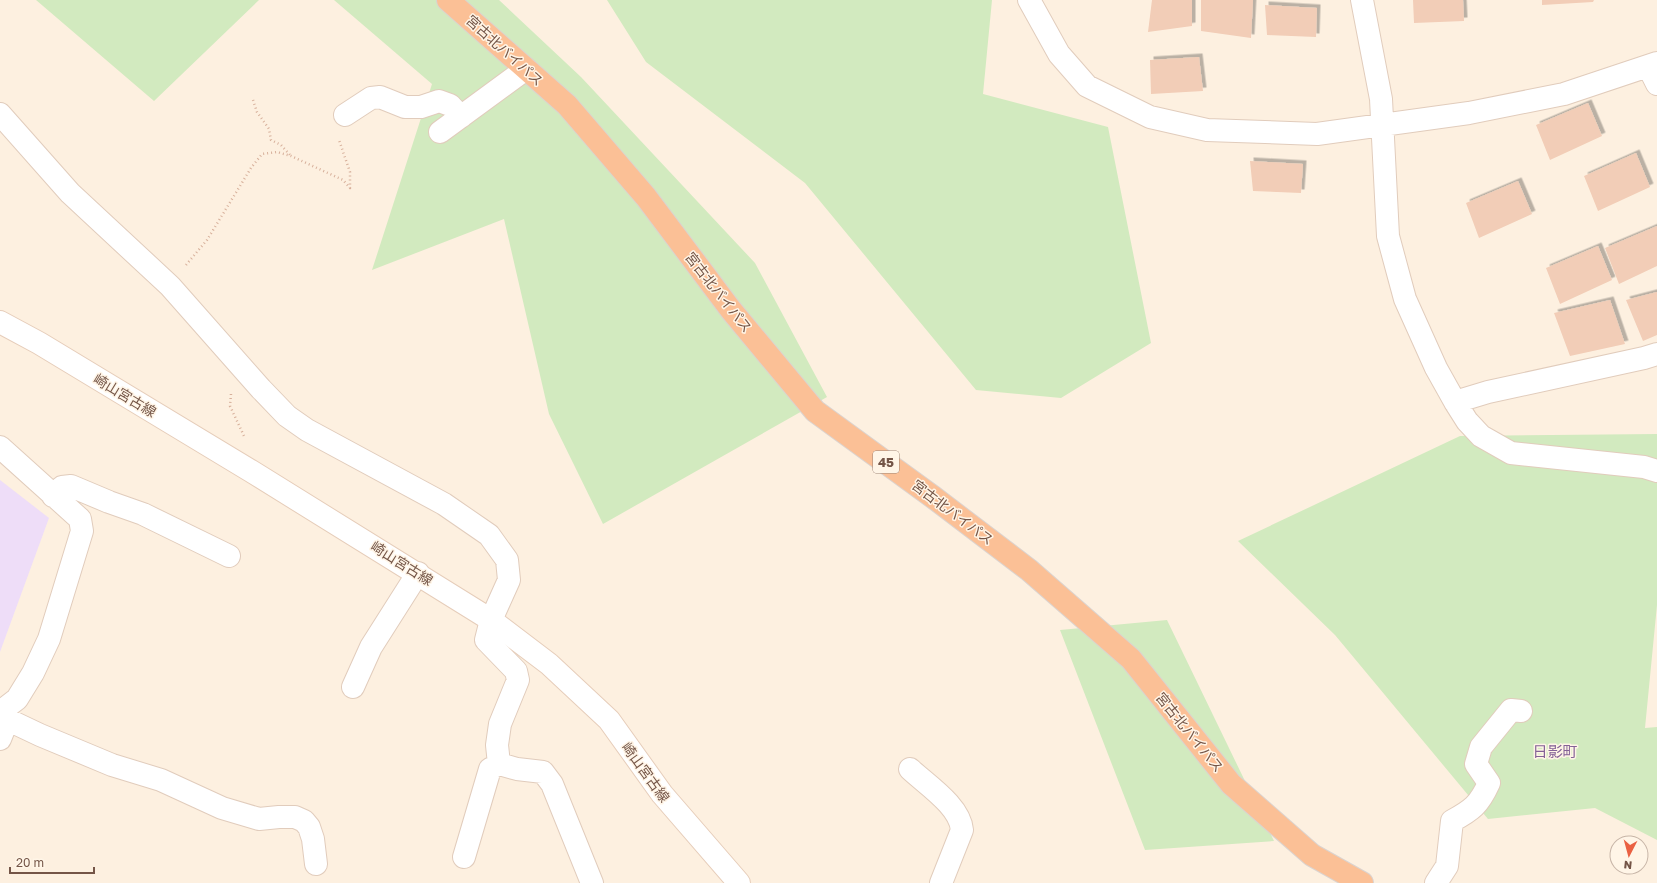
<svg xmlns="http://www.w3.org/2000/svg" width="1657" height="883" font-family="'Golos Text','Noto Sans JP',sans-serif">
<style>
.education{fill:#eeddf8}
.green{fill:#d2eabf}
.building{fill:#f2cdb7;filter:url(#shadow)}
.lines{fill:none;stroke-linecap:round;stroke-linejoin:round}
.minor-casing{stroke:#e1ccbc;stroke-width:24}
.secondary-casing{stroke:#e6cdba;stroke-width:24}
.trunk-casing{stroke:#dbd3cf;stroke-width:24}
.path{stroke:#d7b09b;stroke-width:2.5;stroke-dasharray:1 3;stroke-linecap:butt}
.minor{stroke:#fff;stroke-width:22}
.secondary{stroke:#fff;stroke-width:22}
.trunk{stroke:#fbc096;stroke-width:22}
.labels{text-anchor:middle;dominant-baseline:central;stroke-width:3;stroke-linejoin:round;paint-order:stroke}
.shield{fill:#fff5e7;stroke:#9e8577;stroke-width:1}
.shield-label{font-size:13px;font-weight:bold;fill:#745547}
.street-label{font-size:14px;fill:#745547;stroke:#fff5e7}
.neighbourhood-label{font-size:15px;fill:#846297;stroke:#fff5e7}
</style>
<defs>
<filter id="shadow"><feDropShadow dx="3.5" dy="-3.5" stdDeviation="0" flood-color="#0004"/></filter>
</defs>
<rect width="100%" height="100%" fill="#fdf0e0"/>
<path class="education" d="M0,480L49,518L0,652Z"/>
<path class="green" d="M36,0H259L154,101Z
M334,0H499L581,77L755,263L827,397L603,524L549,414L504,219L372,270L432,84Z
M607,0H992L983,94L1108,127L1151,343L1061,398L976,390L805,183L646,62Z
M1657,434V605L1645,728L1657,727V840L1595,808L1488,819L1335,635L1238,541L1460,436Z
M1167,620L1274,841L1145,850L1060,630Z"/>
<path class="building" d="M1152,0H1192V26L1148,32Z
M1201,0H1253L1251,38L1201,31Z
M1413,0H1463L1464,21L1414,23Z
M1542,0H1594L1593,2L1542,5Z
M1265,5L1317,8L1316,37L1267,35Z
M1199,57L1203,91L1151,94L1150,60Z
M1588,103L1602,136L1550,160L1536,125Z
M1636,153L1650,187L1598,211L1584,176Z
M1250,161L1303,164L1301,193L1253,191Z
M1518,181L1532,214L1479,238L1466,203Z
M1657,226V266L1619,284L1605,248Z
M1598,246L1612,280L1560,304L1546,268Z
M1657,292V335L1643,341L1626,300Z
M1610,300L1625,344L1570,356L1554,313Z"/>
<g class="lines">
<defs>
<path id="minor" d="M1029,0L1059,54L1087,86L1150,117L1207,130L1317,134L1469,113L1564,94L1657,63
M1362,0L1381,99L1388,236L1405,299L1436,368L1455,402L1467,421L1481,436L1511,453L1644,467L1657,471
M1648,66L1657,84
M0,114L70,193L170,286L261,389L287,416L307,430L444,504L489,535L507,560L509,580L491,620L486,640L516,671L518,680L500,724L497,745L499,764L517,769L543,772L552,784L592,883
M345,115L371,98L380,97L405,107H421L439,101L450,105L461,117
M440,132L526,69
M1455,402L1488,392L1644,358L1657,354
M0,447L80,519L82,531L49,639L33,673L17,699L0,712
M53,496L62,487L71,486L109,502L143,514L229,556
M353,687L371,647L418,573
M0,716L40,735L112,765L161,780L222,808L259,819L279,817H295L304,821L309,827L313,839L316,864
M0,739L8,719
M910,769C927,785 960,806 962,830L941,883
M464,857L490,769L499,764
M1436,883L1447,866L1452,821C1472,810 1479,805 1489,783L1476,764L1481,747L1511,710L1521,711"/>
<path id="secondary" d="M0,322L39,343L251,471L491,620L549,664L609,720L662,794L739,883"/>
<path id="trunk" d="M448,0L567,105L646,197L731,310L815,411L933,497L1029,570L1131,659L1231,784L1312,855L1362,883"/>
</defs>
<use href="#minor" class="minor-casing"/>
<use href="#secondary" class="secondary-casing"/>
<use href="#trunk" class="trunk-casing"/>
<path class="path" d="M253,100L257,112L269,129L271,140L281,145L291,156
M186,265L207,240L251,168L262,154L277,152L291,156L343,180L350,188V172L339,140
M231,394L230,406L244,436"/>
<use href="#minor" class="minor"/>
<use href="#secondary" class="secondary"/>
<use href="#trunk" class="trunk"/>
</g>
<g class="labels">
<rect class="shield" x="873" y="451" width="26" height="22" rx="3"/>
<g class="shield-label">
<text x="886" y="462">45</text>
</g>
<g class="street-label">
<text transform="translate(505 50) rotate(42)">宮古北バイパス</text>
<text transform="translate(719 292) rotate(52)">宮古北バイパス</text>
<text transform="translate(125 395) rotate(31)">崎山宮古線</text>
<text transform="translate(953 512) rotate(37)">宮古北バイパス</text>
<text transform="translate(402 563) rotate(32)">崎山宮古線</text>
<text transform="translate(1190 732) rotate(51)">宮古北バイパス</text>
<text transform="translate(646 772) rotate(54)">崎山宮古線</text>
</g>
<g class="neighbourhood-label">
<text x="1555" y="751">日影町</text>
</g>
</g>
<g transform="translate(1629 855) rotate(186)"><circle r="19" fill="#fff5e7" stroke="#c7b5a7"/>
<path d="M0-3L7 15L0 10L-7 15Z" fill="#ea6142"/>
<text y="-6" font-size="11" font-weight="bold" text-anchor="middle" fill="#745547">N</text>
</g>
<path d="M10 867v6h84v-6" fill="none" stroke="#745547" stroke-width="2"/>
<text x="16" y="867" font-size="12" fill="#745547" stroke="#fff5e7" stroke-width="3" paint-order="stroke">20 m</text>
</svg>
